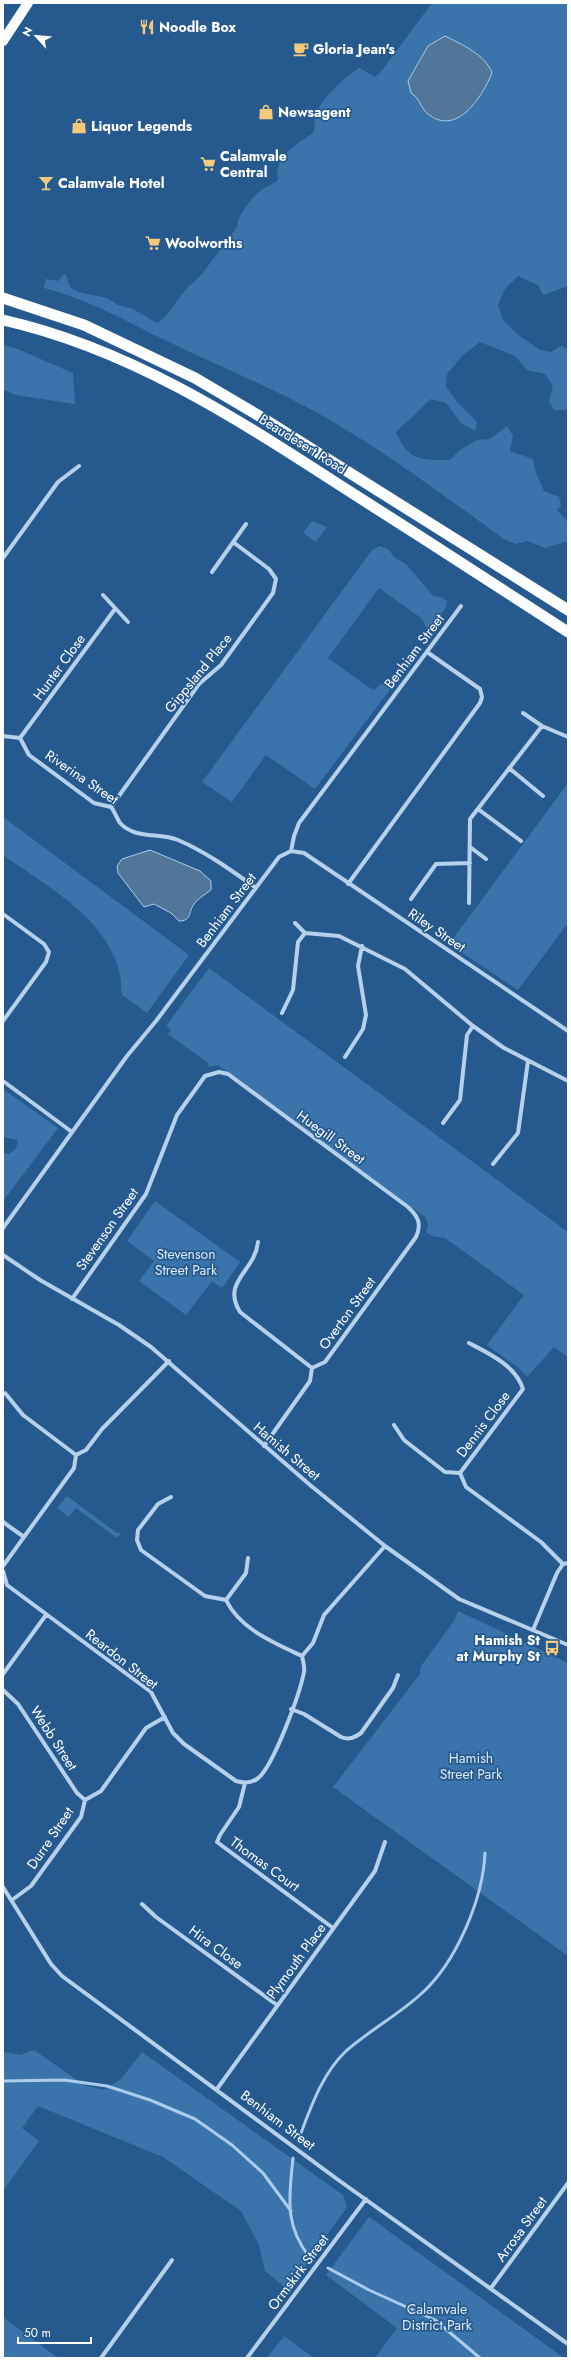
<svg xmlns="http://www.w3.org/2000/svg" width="571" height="2361" font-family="Jost,sans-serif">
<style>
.green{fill:#3b74aa;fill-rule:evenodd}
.water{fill:#52769a;stroke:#abcdeb}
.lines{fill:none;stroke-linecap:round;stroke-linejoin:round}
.stream{stroke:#abcdeb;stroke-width:3}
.minor{stroke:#b6d1eb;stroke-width:4}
.primary{stroke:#fafcff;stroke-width:10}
.trunk{stroke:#fcfeff;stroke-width:11}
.labels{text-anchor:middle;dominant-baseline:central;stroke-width:3.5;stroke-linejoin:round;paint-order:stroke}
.poi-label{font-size:14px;font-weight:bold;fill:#fff;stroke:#265a8e;text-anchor:start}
.street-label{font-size:14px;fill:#fff;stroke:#265a8e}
.park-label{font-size:14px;fill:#dbeaf8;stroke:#265a8e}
</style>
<rect width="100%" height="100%" fill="#265a8e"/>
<path class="green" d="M432,3H568V286L543,295L538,285L518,276L505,289L498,305L503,320L517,334L540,350L551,352L561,346L568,349V410H554L549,401L553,386L545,374L527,370L515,356L480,342L462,356L447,374L446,387L458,403L477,422L475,431L461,423L446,403L431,399L396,432C408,461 421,460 450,460L460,450L477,440L490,439L507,426L513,436L510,451L533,459L536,473L544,491L559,497L561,506L557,510L568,522V541L545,548L528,541L516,544L504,539C444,496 385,451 321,415C273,388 221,367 171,343C127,322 93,301 44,288L46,279L58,281L65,273L70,287L78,292L107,298L118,305L133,309L157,323L165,317L186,289L202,274L237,227C237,216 251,199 259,192C264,187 272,185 278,180C273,156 298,144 314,132C315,126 314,121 315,116C319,101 347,74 360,68L375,77L380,73ZM422,60V104L408,81Z
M3,345L15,348L73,373L75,404L15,395L3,389Z
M312,521L327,527L316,542L303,533Z
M380,546L389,550L394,557L406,564L433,596L441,597L447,601L446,607L432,627L427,628L421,618L379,588L328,658L370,688L374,690L381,684L391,688L315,789L266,755L232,802L202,782L372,550Z
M568,783V923L518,990L449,944Z
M3,817L189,955L147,1013L122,995C121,986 121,976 118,967C102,915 45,885 3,855Z
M209,968L568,1232V1357L554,1347L527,1377L520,1369L487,1345L524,1295L445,1238L432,1236L426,1232L428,1225L425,1217L218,1065L209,1067L207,1062L168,1034L171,1030L166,1026Z
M3,1089L58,1128L3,1201V1153L9,1154L16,1149L18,1140L3,1137Z
M155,1201L240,1262L222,1288L212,1281L186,1315L139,1281L154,1261L127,1241Z
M67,1496L117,1533H121L117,1538L76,1508L69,1517L57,1508Z
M458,1611L568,1663V1956L333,1787L420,1674L421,1666L454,1621Z
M34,2050L84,2085L104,2090L121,2079L142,2052L343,2195L347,2207L288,2290L265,2271L259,2245L241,2211L163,2157L38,2106L22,2128L39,2141L3,2191V2052L21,2055Z
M369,2217L564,2358H375L397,2328L326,2275Z
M3,2317L58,2358H3Z
M284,2336L314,2358H267Z"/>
<path class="water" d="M445,36C461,44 486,55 492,73C482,97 457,137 428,114C420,108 420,98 411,93L408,81L428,46Z
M150,850L200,871L211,881V890C206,894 198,898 194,904C188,912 192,921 179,921L171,913L154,904L144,907L118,873L117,866L122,859Z"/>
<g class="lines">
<path class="stream" d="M3,2081L64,2080L107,2086L150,2100L195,2119L232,2145L263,2173L291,2211
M301,2133C312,2104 323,2073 346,2051C370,2030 398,2015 421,1994C456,1963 483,1899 485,1853
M293,2158C289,2198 284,2225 310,2258
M328,2268L369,2290L435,2320L480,2358"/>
<path class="minor" d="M3,558L58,482L79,466
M212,572L246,524
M103,595L128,622
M523,713L542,726
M3,736L20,738L29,755L94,803L111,807C115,812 117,819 120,823C136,840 158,832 178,840C206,852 231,870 256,888
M20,738L115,609
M509,768L543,796
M111,807L199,684L221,665L273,593L276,579L269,569L233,542
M478,809L521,841
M470,847L486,859
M291,851L304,853L568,1031
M348,884L480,703L482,697L480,689L427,652
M411,899L436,864L470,863
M469,903L470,819L542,726L568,737
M3,914L44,944L49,952L46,962L3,1021
M295,923L305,933L339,936L405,969L473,1026L504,1048L568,1081
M282,1013L293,990L298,942L305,933
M345,1057L363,1029L366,1015L358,966L362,946
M3,1081L72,1132
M443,1123L460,1100L467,1035L473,1026
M493,1164L518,1133L528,1061
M3,1228L127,1056L156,1021L279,857L291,851L294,836L299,823L461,606
M258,1242C255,1272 221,1281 240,1312L312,1368
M3,1255L40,1280L119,1325L151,1347L310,1485L385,1546L459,1599L568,1645
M72,1299L146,1194L177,1115L205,1076L219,1072L228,1074L408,1207C418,1216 422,1224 416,1237L325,1362L312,1368L310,1381L264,1446
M5,1393L23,1415L76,1455
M394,1425L404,1440L445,1472L460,1473L466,1487L541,1542L563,1564
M460,1473L523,1389C516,1366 490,1354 469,1343
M171,1497L158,1504L138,1530L137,1540L141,1550L205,1596L226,1600C240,1629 274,1643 302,1656
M3,1522L24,1537
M3,1566L74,1468L76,1455L86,1450L102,1429L169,1361
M3,1571L7,1585L151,1692L173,1733L184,1744L236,1781C243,1783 250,1784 257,1779C273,1768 300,1693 304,1672C305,1667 303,1661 302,1656L313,1643L324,1615L385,1546
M226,1600L246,1573L248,1558
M533,1630L557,1573L563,1564L568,1563
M3,1674L46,1615
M3,1690L18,1704L77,1793L85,1800
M291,1709L304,1714L341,1737C349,1740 354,1738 361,1733L393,1688L398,1675
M245,1783L239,1807L220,1835L217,1842L333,1928
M3,1887L51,1964L62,1976L337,2179L568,2344
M12,1900L31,1886L81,1817L85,1800L101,1791L146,1728L165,1717
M142,1904L156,1917L277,2005
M217,2089L375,1871L385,1842
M491,2288L568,2183
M101,2358L172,2260
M247,2358L366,2199"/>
<path class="primary" d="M3,41L28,3"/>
<path class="trunk" d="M3,298L84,325L195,378L256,414L568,610
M3,320C127,348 233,416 338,484C415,533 491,582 568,632"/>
</g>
<defs>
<symbol id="restaurant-bare" viewBox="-9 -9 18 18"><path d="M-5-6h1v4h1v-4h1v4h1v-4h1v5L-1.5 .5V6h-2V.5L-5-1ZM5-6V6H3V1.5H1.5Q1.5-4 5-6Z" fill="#f4c97b" stroke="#265a8e" stroke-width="2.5" paint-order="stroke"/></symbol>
<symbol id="cafe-bare" viewBox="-9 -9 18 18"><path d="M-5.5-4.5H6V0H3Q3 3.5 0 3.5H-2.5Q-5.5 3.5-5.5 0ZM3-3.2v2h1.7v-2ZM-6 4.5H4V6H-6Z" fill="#f4c97b" stroke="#265a8e" stroke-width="2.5" paint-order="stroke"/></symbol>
<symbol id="shop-bare" viewBox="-9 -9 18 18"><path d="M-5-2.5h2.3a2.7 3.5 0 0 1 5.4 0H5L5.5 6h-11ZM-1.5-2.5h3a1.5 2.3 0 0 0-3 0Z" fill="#f4c97b" stroke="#265a8e" stroke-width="2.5" paint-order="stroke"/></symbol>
<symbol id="supermarket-bare" viewBox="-9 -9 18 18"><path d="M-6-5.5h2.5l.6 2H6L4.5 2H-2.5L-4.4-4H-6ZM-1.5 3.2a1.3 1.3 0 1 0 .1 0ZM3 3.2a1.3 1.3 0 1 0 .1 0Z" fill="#f4c97b" stroke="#265a8e" stroke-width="2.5" paint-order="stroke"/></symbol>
<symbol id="bar-bare" viewBox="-9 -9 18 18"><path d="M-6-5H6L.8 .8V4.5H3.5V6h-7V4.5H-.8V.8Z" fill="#f4c97b" stroke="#265a8e" stroke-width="2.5" paint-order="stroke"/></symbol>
<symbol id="bus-bare" viewBox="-9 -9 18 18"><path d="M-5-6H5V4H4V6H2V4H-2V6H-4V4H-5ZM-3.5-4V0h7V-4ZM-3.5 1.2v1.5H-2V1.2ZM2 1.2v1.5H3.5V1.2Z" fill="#f4c97b" stroke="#265a8e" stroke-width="2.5" paint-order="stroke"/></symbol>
</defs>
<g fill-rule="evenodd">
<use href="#restaurant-bare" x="136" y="16" width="22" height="22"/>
<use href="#cafe-bare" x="290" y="38" width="22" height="22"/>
<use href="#shop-bare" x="255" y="101" width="22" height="22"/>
<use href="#shop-bare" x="68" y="115" width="22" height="22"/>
<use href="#supermarket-bare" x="197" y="153" width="22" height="22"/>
<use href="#bar-bare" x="35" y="172" width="22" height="22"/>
<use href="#supermarket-bare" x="142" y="232" width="22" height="22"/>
<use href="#bus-bare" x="541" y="1637" width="22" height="22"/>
</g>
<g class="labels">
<g class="poi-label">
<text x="159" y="27">Noodle Box</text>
<text x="313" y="49">Gloria Jean's</text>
<text x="278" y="112">Newsagent</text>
<text x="91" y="126">Liquor Legends</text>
<text x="220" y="156">Calamvale<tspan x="220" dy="16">Central</tspan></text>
<text x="58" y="183">Calamvale Hotel</text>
<text x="165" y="243">Woolworths</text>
<text x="540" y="1640" text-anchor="end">Hamish St<tspan x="540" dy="16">at Murphy St</tspan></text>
</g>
<g class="street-label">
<text transform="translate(303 444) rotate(32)">Beaudesert Road</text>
<text transform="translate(414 651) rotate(-53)">Benhiam Street</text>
<text transform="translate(59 667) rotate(-54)">Hunter Close</text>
<text transform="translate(198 673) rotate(-51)">Gippsland Place</text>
<text transform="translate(82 777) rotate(34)">Riverina Street</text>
<text transform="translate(226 910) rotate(-53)">Benhiam Street</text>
<text transform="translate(437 930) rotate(34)">Riley Street</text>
<text transform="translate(331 1137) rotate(36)">Huegill Street</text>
<text transform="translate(107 1229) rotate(-55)">Stevenson Street</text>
<text transform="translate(347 1313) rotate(-54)">Overton Street</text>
<text transform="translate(483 1424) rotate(-53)">Dennis Close</text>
<text transform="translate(287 1451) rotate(40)">Hamish Street</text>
<text transform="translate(122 1659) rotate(38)">Reardon Street</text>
<text transform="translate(54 1738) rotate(57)">Webb Street</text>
<text transform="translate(50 1838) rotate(-56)">Durre Street</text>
<text transform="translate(265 1864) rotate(36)">Thomas Court</text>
<text transform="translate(216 1947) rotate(36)">Hira Close</text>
<text transform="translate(296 1961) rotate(-54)">Plymouth Place</text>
<text transform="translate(278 2120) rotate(37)">Benhiam Street</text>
<text transform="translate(521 2229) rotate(-54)">Arrosa Street</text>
<text transform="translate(298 2272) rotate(-53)">Ormskirk Street</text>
</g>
<g class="park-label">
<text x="186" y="1254">Stevenson<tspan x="186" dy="16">Street Park</tspan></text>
<text x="471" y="1758">Hamish<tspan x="471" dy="16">Street Park</tspan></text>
<text x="437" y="2309">Calamvale<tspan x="437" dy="16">District Park</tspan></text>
</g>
</g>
<rect width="571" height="2361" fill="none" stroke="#ffffff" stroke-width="8"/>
<g transform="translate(36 36) rotate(297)" stroke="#265a8e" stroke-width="3" paint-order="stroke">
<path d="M0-3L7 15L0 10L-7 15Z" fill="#ffffff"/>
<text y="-6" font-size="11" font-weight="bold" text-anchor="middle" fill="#ffffff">N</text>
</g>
<path d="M18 2337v6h73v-6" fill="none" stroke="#ffffff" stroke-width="2"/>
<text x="24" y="2337" font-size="12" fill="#ffffff" stroke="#265a8e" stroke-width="3" paint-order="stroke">50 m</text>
</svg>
